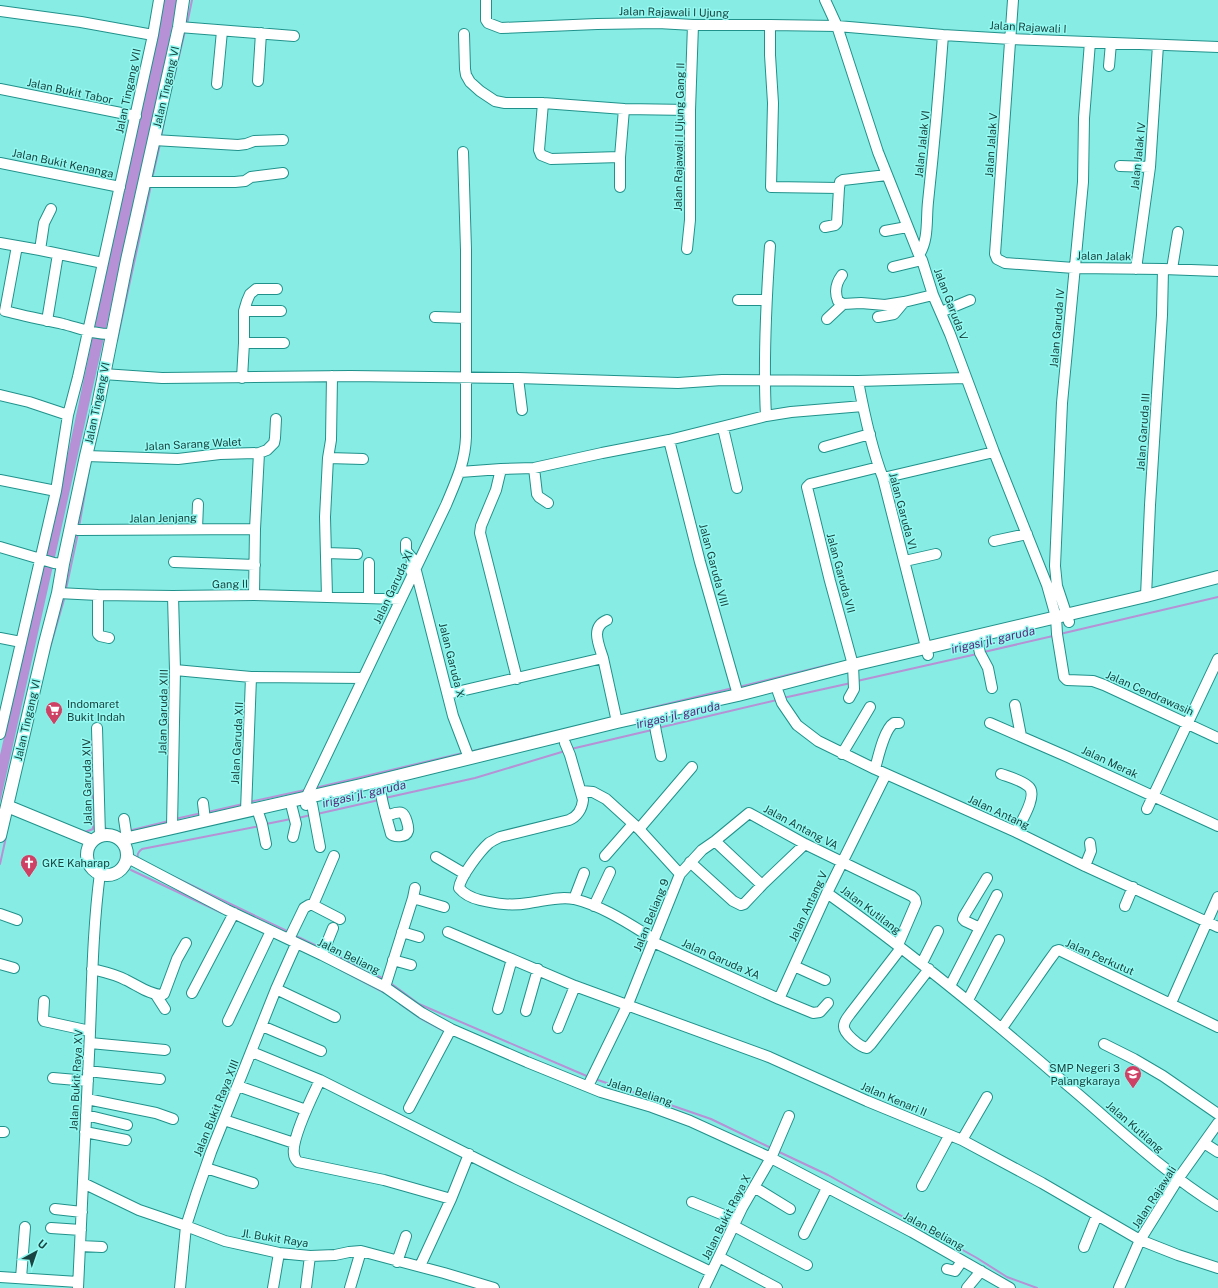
<svg xmlns="http://www.w3.org/2000/svg" width="1218" height="1288" font-family="'Public Sans',sans-serif">
<style>
.water{fill:#b691d5}
.lines{fill:none;stroke-linecap:round;stroke-linejoin:round}
.stream{stroke:#b691d5;stroke-width:2}
.minor-casing{stroke:#20928b;stroke-width:12}
.major-casing{stroke:#20928b;stroke-width:14}
.minor{stroke:#fff;stroke-width:10}
.major{stroke:#fff;stroke-width:12}
.labels{text-anchor:middle;dominant-baseline:central;stroke-width:3;stroke-linejoin:round;paint-order:stroke}
.street-label{font-size:11px;fill:#194441;stroke:#94f9f1}
.poi-label{font-size:11px;fill:#194441;stroke:#94f9f1;text-anchor:start}
.water-label{font-size:12px;font-style:italic;fill:#5b2b7b;stroke:#94f9f1}
</style>
<rect width="100%" height="100%" fill="#87ece4"/>
<path class="water" d="M164,0H177L162,78L0,803V755L62,482Z"/>
<g class="lines">
<path class="stream" d="M187,24L192,0
M171,90L185,31
M161,137L166,112
M152,179L160,144
M117,341L151,185
M79,527L89,470
M66,589L78,533
M1060,634L1218,597
M984,652L1053,636
M48,655L65,596
M857,681L977,654
M739,687L832,664
M783,698L851,683
M630,713L733,688
M658,728L777,700
M571,749L652,730
M469,752L543,734
M315,788L463,753
M385,798L475,778L565,751
M249,802L305,790
M208,812L243,804
M317,814L379,800
M298,818L311,815
M175,819L202,813
M266,824L291,819
M104,827L113,832H122
M83,831L85,832L93,829L92,740
M128,831L169,821
M139,860C136,855 138,852 142,849L260,826
M0,864L6,837
M131,870L222,913
M170,875L289,932
M294,935L321,948
M327,951L384,979
M341,970L385,993
M389,982L419,1004L589,1077
M400,1004L420,1018L444,1031
M595,1079L711,1119L771,1148
M649,1111L690,1126
M777,1151L828,1175L977,1258L1007,1277L1037,1288
M994,1284L1000,1288"/>
<defs>
<path id="minor" d="M486,0V20L488,23L501,28L597,24L658,23L693,25H770L837,26L943,35L1011,39L1218,47
M825,0L837,26L878,152L919,255L922,260L933,295L950,334L994,452L1047,585L1056,617L1057,634L1064,677L1067,680L1093,681L1104,685L1218,738
M1013,0L995,254L997,259L1005,263L1074,268L1163,269L1218,271
M0,11L81,22L153,35
M770,25V55L773,103L771,187L839,188L840,182L843,180L887,175
M179,27L294,36
M464,34L465,69L466,75L470,82L480,91L495,101L505,103H543L624,109L690,110
M1109,66L1111,43
M258,81L261,33
M217,84L222,31
M0,89L136,116
M543,103L539,150L541,155L551,159L620,157L624,109
M154,140L238,145L246,144L254,141L283,140
M0,163L120,187
M1120,166L1150,167
M145,182H235L245,181L251,177L283,173
M620,187V157
M825,227L835,225L837,223L839,188
M885,231L907,227
M0,243L40,250L103,263L153,35L159,0
M17,246L5,311C24,316 44,320 63,324C79,328 96,335 112,334
M687,249L690,220V110L693,25
M40,250L44,223L51,209
M919,255C929,239 926,220 928,202C934,146 939,91 943,35
M893,267L922,260
M1136,269L1150,167L1158,45
M1172,269L1178,232
M842,275C836,283 834,291 838,301L843,304
M738,300H766
M244,311H281
M941,312L970,300
M435,317L466,318
M878,317L894,314L904,302
M827,319L843,304L861,303L885,305L904,302L933,295
M47,321L58,254
M244,343H284
M103,374L162,378L350,376L518,378L678,383L722,380L858,381L966,378
M242,378L244,343V311L247,301L250,294L256,289H277
M518,378L522,410
M858,381C864,413 871,447 883,478L928,655
M0,395L29,402L68,415
M766,416C763,359 766,303 770,246
M723,428L737,488
M669,440L700,562L738,695
M824,447L870,434
M86,456L178,459L220,454L259,453L267,450L274,443L275,438L276,419
M328,458L363,459
M534,468L537,494L539,497L548,503
M501,469L496,490L481,526L480,533L517,679
M460,472L501,469L534,468L602,453L669,440L766,416L791,412L863,406
M883,478L994,452
M0,480L56,491
M71,528L78,530L255,529
M197,529L198,504
M994,541L1027,534
M406,543V551L412,558L411,571
M0,547L54,563L63,564
M326,553L357,554
M905,561L936,554
M174,562L255,565
M415,567L453,716L469,758
M58,593L98,595L173,596L254,595L401,599
M98,595V634L100,636L109,638
M254,595L255,529L259,453
M1146,596L1150,505L1162,315L1163,269
M327,597L325,517L328,458L331,440L332,376
M369,598V563
M1069,622L1057,586L1055,566L1062,403L1083,182L1084,118L1090,42
M0,638L21,642
M978,644L980,653L988,668L992,688
M603,658C599,645 590,627 607,620
M175,670L251,677L363,678
M778,692L782,703L797,725L818,741L875,769L1016,832L1085,866L1218,927
M448,694L603,658L617,722
M849,698L854,689L853,665L830,581L807,487L810,484L879,467
M1015,705L1021,736
M653,714L656,732L661,756
M990,723L1068,757L1218,826
M97,728L100,836
M0,734L56,491L68,415L78,377L103,263
M565,743L570,755L583,800C582,809 577,817 569,820L500,837C496,839 492,841 489,843C480,851 460,877 459,888C464,894 472,898 480,900C497,904 511,906 529,903C544,901 559,896 574,899C603,906 629,924 654,939
M842,754L870,707
M875,769C878,758 884,729 894,723H899
M1001,774C1009,777 1021,780 1028,786C1039,794 1021,822 1016,832
M380,788C382,804 387,819 391,834C394,837 406,838 408,831C409,828 406,815 402,813C398,811 390,815 386,816
M581,791L593,792L606,799L639,829L680,874L628,1004L588,1086
M203,803L205,820
M312,804L320,847
M306,805V798L446,505C456,481 465,463 466,437V250L463,152
M292,808L296,824L293,837
M1147,809L1218,659
M246,811L251,677
M259,815L262,824L266,844
M124,819L127,839
M172,827L175,670L173,596
M639,829L692,767
M715,841L762,885
M605,856L633,824
M126,857L227,910L322,955L385,987L422,1013L451,1029L527,1062L601,1092L652,1107L690,1121L771,1158L912,1232L1010,1288
M436,857L465,874
M690,862L733,901L741,905L744,904L762,885L805,844
M1085,866L1091,851L1090,843
M680,874L702,850L715,841L749,813L805,844L912,896L915,899L916,903L898,945
M827,893C910,952 988,1016 1065,1083C1114,1124 1164,1173 1218,1206
M413,898L415,888
M574,899L584,873
M313,905L340,919
M594,906L610,872
M1125,906L1133,887
M0,914L17,920
M980,928L997,895
M402,932L419,937
M448,932L575,986L769,1057L867,1101L962,1140L1042,1183L1140,1240L1178,1255L1218,1268
M289,939L304,908L309,905H313L334,856
M653,942L779,999
M901,948L850,1014C848,1017 844,1021 844,1026C843,1033 860,1047 867,1048L871,1044L929,969
M322,955L333,928
M393,960L411,965
M922,963L938,931
M0,964L14,968
M794,966L825,980
M92,969C104,972 115,974 126,980C137,985 148,994 161,995L164,994L177,959L186,943
M950,986L980,928L965,921L963,919L964,916L987,878
M385,987L413,898L444,907
M276,989L335,1017
M192,993L234,913
M156,995L165,1009
M968,1000L999,940
M44,1001L43,1019L44,1021L90,1031
M828,1003L820,1012L813,1013L779,999L827,893L886,774
M1171,1003L1218,897
M498,1009L512,959
M526,1011L538,969
M228,1021L271,931
M262,1026L321,1051
M558,1028L575,986
M1002,1028L1048,962L1056,951L1059,950L1218,1027
M90,1043L165,1050
M1104,1044L1134,1059L1163,1076L1218,1114
M252,1052L320,1080L517,1179L711,1272
M88,1071L160,1079
M53,1078L88,1081
M320,1080C313,1095 291,1139 294,1154C294,1158 296,1160 298,1162L384,1180L451,1199
M238,1086L306,1110
M87,1099L156,1113L173,1119
M409,1108L451,1029
M86,1115L127,1125
M224,1120L294,1143
M0,1132H4
M85,1132L126,1140
M962,1140L987,1097
M1204,1143L1218,1152
M206,1168L253,1183
M83,1183L139,1210L186,1226L225,1241L279,1253L310,1256L335,1255L349,1252L361,1251L444,1273L494,1288
M922,1186L949,1136
M754,1187L790,1209
M692,1202L736,1220
M55,1209L82,1212
M734,1226L807,1265
M51,1228L81,1230
M804,1234L827,1188
M80,1246L102,1247
M1084,1247L1097,1215
M719,1257L777,1288
M397,1262L406,1236
M420,1266L451,1199L469,1154
M947,1269L955,1271L962,1261
M0,1277L78,1282
M21,1278L25,1227
M78,1288C81,1210 86,1133 89,1055C92,994 92,934 100,873
M180,1288L186,1226L196,1195L211,1152L276,989L296,944
M273,1288L279,1253
M306,1288L310,1256
M350,1288L361,1251
M704,1288L742,1208L771,1158L789,1116
M967,1288L981,1271
M1119,1288L1140,1240L1178,1179L1218,1123"/>
<path id="major" d="M7,806L92,841
M87 855a20 20 0 1 1 40 0a20 20 0 1 1-40 0Z
M0,836L45,643L58,593L63,564L86,456L98,405L127,260L179,27L183,0
M120,840L361,785L617,722L738,695L853,665L1146,596L1218,577"/>
</defs>
<use href="#minor" class="minor-casing"/>
<use href="#major" class="major-casing"/>
<use href="#minor" class="minor"/>
<use href="#major" class="major"/>
</g>
<defs>
<symbol id="supermarket-pin" viewBox="-11 -11 22 30"><path d="M0 17L-7.5 6A9.5 9.5 0 1 1 7.5 6Z" fill="#cf4065" stroke="#94f9f1"/><path d="M-6-5.5h2.5l.6 2H6L4.5 2H-2.5L-4.4-4H-6ZM-1.5 3.2a1.3 1.3 0 1 0 .1 0ZM3 3.2a1.3 1.3 0 1 0 .1 0Z" fill="#fff"/></symbol>
<symbol id="church-pin" viewBox="-11 -11 22 30"><path d="M0 17L-7.5 6A9.5 9.5 0 1 1 7.5 6Z" fill="#cf4065" stroke="#94f9f1"/><path d="M-1.2-6h2.4v3.5h3.3v2.4h-3.3V6h-2.4V-.1h-3.3v-2.4h3.3Z" fill="#fff"/></symbol>
<symbol id="school-pin" viewBox="-11 -11 22 30"><path d="M0 17L-7.5 6A9.5 9.5 0 1 1 7.5 6Z" fill="#cf4065" stroke="#94f9f1"/><path d="M0-5L7-2L0 1L-7-2ZM-4 1L0 2.5L4 1V4Q0 6-4 4Z" fill="#fff"/></symbol>
</defs>
<g fill-rule="evenodd">
<use href="#supermarket-pin" x="44" y="700" width="20" height="27"/>
<use href="#church-pin" x="19" y="853" width="20" height="27"/>
<use href="#school-pin" x="1123" y="1064" width="20" height="27"/>
</g>
<g class="labels">
<g class="street-label">
<text transform="translate(674 12) rotate(1)">Jalan Rajawali I Ujung</text>
<text transform="translate(1028 27) rotate(3)">Jalan Rajawali I</text>
<text transform="translate(166 87) rotate(-77)">Jalan Tingang VI</text>
<text transform="translate(70 91) rotate(12)">Jalan Bukit Tabor</text>
<text transform="translate(128 91) rotate(-78)">Jalan Tingang VII</text>
<text transform="translate(679 137) rotate(-89)">Jalan Rajawali I Ujung Gang II</text>
<text transform="translate(922 144) rotate(-84)">Jalan Jalak VI</text>
<text transform="translate(991 145) rotate(-86)">Jalan Jalak V</text>
<text transform="translate(1138 156) rotate(-84)">Jalan Jalak IV</text>
<text transform="translate(63 163) rotate(12)">Jalan Bukit Kenanga</text>
<text transform="translate(1104 256) rotate(1)">Jalan Jalak</text>
<text transform="translate(951 304) rotate(69)">Jalan Garuda V</text>
<text transform="translate(1057 328) rotate(-85)">Jalan Garuda IV</text>
<text transform="translate(97 403) rotate(-78)">Jalan Tingang VI</text>
<text transform="translate(1143 432) rotate(-86)">Jalan Garuda III</text>
<text transform="translate(193 444) rotate(-3)">Jalan Sarang Walet</text>
<text transform="translate(903 511) rotate(75)">Jalan Garuda VI</text>
<text transform="translate(163 518) rotate(-1)">Jalan Jenjang</text>
<text transform="translate(714 565) rotate(75)">Jalan Garuda VIII</text>
<text transform="translate(841 573) rotate(75)">Jalan Garuda VII</text>
<text transform="translate(230 584) rotate(-1)">Gang II</text>
<text transform="translate(393 587) rotate(-65)">Jalan Garuda XI</text>
<text transform="translate(452 660) rotate(76)">Jalan Garuda X</text>
<text transform="translate(1150 693) rotate(24)">Jalan Cendrawasih</text>
<text transform="translate(163 712) rotate(-89)">Jalan Garuda XIII</text>
<text transform="translate(27 720) rotate(-77)">Jalan Tingang VI</text>
<text transform="translate(237 743) rotate(-87)">Jalan Garuda XII</text>
<text transform="translate(1110 762) rotate(25)">Jalan Merak</text>
<text transform="translate(87 782) rotate(-91)">Jalan Garuda XIV</text>
<text transform="translate(999 812) rotate(25)">Jalan Antang</text>
<text transform="translate(801 827) rotate(28)">Jalan Antang VA</text>
<text transform="translate(808 906) rotate(-65)">Jalan Antang V</text>
<text transform="translate(871 910) rotate(37)">Jalan Kutilang</text>
<text transform="translate(651 915) rotate(-68)">Jalan Beliang 9</text>
<text transform="translate(349 956) rotate(26)">Jalan Beliang</text>
<text transform="translate(1100 957) rotate(24)">Jalan Perkutut</text>
<text transform="translate(721 959) rotate(24)">Jalan Garuda XA</text>
<text transform="translate(76 1080) rotate(-87)">Jalan Bukit Raya XV</text>
<text transform="translate(640 1092) rotate(18)">Jalan Beliang</text>
<text transform="translate(894 1099) rotate(23)">Jalan Kenari II</text>
<text transform="translate(216 1108) rotate(-68)">Jalan Bukit Raya XIII</text>
<text transform="translate(1135 1127) rotate(41)">Jalan Kutilang</text>
<text transform="translate(1154 1197) rotate(-57)">Jalan Rajawali</text>
<text transform="translate(726 1217) rotate(-63)">Jalan Bukit Raya X</text>
<text transform="translate(934 1231) rotate(29)">Jalan Beliang</text>
<text transform="translate(275 1238) rotate(9)">Jl. Bukit Raya</text>
</g>
<g class="poi-label">
<text x="67" y="704">Indomaret<tspan x="67" dy="13">Bukit Indah</tspan></text>
<text x="42" y="863">GKE Kaharap</text>
<text x="1120" y="1068" text-anchor="end">SMP Negeri 3<tspan x="1120" dy="13">Palangkaraya</tspan></text>
</g>
<g class="water-label">
<text transform="translate(993 640) rotate(-13)">irigasi jl. garuda</text>
<text transform="translate(678 715) rotate(-13)">irigasi jl. garuda</text>
<text transform="translate(364 794) rotate(-13)">irigasi jl. garuda</text>
</g>
</g>
<g transform="translate(36 1252) rotate(40)" stroke="#94f9f1" stroke-width="3" paint-order="stroke">
<path d="M0-3L7 15L0 10L-7 15Z" fill="#194441"/>
<text y="-6" font-size="11" font-weight="bold" text-anchor="middle" fill="#194441">U</text>
</g>
</svg>
